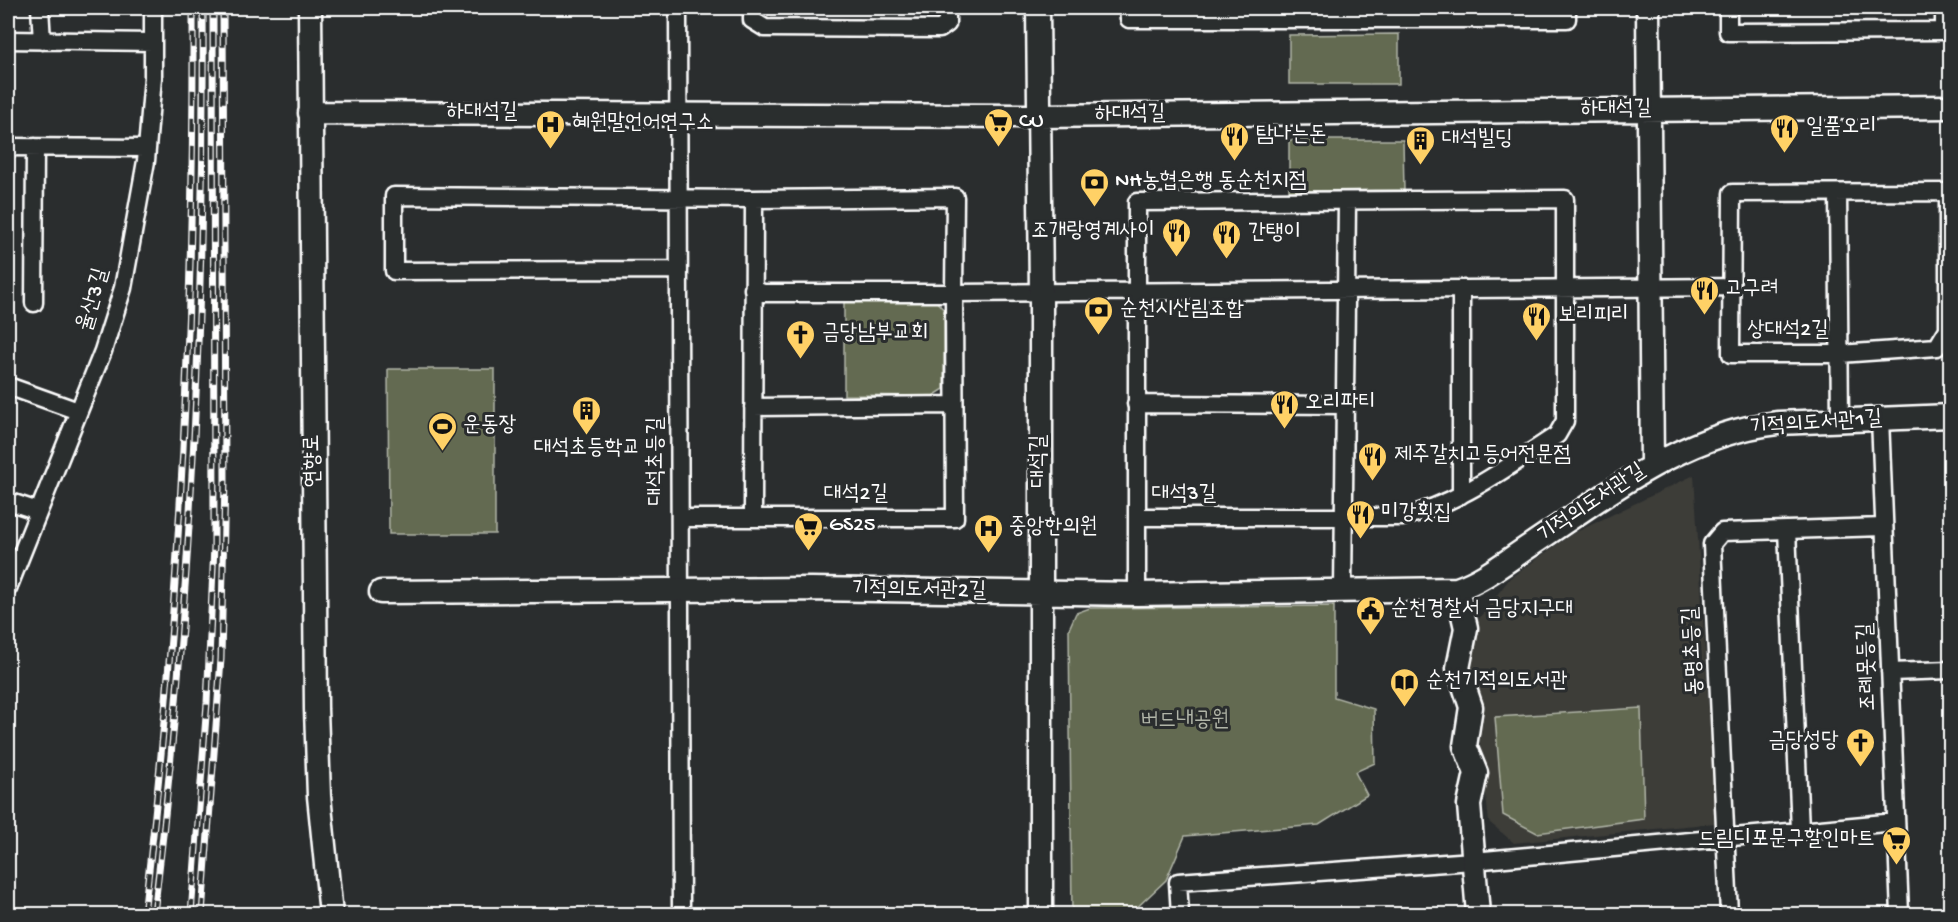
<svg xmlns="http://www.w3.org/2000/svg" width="1958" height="922" font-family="'Gochi Hand','Poor Story',sans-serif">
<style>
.built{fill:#3c3c38}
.green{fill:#636b51;stroke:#b1b5a8;stroke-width:1.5}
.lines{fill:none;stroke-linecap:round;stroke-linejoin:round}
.street-casing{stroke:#fff;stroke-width:21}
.secondary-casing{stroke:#fff;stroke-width:27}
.street{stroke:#2a2d2e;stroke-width:16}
.secondary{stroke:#2a2d2e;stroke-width:22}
.rail-casing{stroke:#fff;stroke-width:7}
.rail{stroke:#2a2d2e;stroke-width:4.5;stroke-dasharray:14;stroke-linecap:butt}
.labels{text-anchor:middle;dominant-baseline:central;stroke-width:6;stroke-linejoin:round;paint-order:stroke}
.street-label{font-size:22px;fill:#fff;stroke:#2a2d2e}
.poi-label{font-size:22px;fill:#fff;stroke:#2a2d2e;text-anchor:start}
.park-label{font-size:22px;fill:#b1b5a8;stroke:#2a2d2e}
</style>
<rect width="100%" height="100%" fill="#2a2d2e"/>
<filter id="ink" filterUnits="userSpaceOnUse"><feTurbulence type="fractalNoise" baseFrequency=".0167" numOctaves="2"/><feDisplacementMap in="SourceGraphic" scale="12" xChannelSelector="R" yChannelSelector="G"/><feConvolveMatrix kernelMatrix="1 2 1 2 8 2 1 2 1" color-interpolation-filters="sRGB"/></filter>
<g filter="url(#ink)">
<path class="built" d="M1694,475L1716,823L1514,843L1489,822L1470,659L1477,621L1510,578L1572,534Z"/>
<path class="green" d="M1399,34V84H1289V35Z
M1289,140H1403L1404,190L1289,191Z
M844,298L934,299L944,310V389L933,396L844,395Z
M388,369H495V534H389Z
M1334,606V697L1374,709L1375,763L1355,772L1367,795L1319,825L1185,836L1166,880L1130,914H1072L1069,629L1076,613L1090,608Z
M1641,708L1644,819L1537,833L1503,815L1495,717Z"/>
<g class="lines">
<defs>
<path id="street" d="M40,8L42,41
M678,8L681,914
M752,8V20L765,28L940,29L947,24V8
M1128,8L1129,19H1567V8
M1728,8V32L1944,31V8
M8,40L153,42
M8,147L147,148
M1948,192V329L1937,347L1840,354H1731L1732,193Z
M1838,193L1840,420
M679,270L394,271V196L754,199L955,197L954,293L1731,287
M1461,289V495
M34,303L35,147
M8,386L78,411
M1136,404L1345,405
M753,407L954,405
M1880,418L1900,914
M8,501L38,511
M753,517L754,199
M680,518H955L954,293H763L753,289
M1787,530L1800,830
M8,588L103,351L123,288L146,161L153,77V8
M1343,592L1347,201
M1137,594V202L1565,199V421L1557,435C1508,466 1459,504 1402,517H1138
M1890,672L1950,670
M1180,914L1178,882L1473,861L1896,822
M1729,914L1712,544L1722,532L1884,527"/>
<path id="secondary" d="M310,8L316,709L319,796L331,914
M1038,8L1041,293V914
M1648,8L1652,465
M310,113L1038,116L1950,107
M381,592L811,589L1137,594L1457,589
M1478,914L1469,805L1476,773L1465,746L1471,707L1458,668L1466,628L1457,589C1484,580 1508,560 1531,545C1608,494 1684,433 1778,423L1950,416"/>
</defs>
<use href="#street" class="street-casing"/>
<use href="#secondary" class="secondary-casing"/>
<use href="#street" class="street"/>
<use href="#secondary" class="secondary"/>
<defs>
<path id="rail" d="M144,914C180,614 194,310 193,8
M154,914C190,614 205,310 203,8
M191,914L207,703L214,546L213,8
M202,914L221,659L225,480L223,8"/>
</defs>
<use href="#rail" class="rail-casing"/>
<use href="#rail" class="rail"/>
</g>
</g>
<defs>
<symbol id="supermarket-pin" viewBox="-11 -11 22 30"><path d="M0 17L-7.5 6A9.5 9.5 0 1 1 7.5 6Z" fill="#ffd166" stroke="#2a2d2e"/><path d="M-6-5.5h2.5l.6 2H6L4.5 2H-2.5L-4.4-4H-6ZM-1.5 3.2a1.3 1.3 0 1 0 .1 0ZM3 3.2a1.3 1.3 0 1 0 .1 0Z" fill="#111"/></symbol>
<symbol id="hospital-pin" viewBox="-11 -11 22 30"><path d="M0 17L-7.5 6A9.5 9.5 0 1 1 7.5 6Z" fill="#ffd166" stroke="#2a2d2e"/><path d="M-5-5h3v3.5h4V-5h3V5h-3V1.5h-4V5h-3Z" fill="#111"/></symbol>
<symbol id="restaurant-pin" viewBox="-11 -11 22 30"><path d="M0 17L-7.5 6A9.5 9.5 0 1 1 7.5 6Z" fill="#ffd166" stroke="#2a2d2e"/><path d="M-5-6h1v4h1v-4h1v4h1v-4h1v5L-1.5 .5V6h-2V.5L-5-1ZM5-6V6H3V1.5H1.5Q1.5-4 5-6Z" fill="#111"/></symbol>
<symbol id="building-pin" viewBox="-11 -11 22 30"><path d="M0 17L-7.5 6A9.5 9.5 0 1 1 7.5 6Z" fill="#ffd166" stroke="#2a2d2e"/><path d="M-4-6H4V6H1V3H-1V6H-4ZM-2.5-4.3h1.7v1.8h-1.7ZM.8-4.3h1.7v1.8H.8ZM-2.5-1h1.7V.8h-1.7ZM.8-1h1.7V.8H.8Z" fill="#111"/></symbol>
<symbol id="bank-pin" viewBox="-11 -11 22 30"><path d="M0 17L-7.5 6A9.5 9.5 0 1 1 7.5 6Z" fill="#ffd166" stroke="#2a2d2e"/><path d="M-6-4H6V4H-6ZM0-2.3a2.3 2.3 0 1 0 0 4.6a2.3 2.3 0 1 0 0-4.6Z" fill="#111"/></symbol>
<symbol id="church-pin" viewBox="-11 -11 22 30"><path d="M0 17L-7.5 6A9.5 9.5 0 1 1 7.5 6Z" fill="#ffd166" stroke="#2a2d2e"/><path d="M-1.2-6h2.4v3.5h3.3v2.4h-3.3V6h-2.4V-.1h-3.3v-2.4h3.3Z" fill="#111"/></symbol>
<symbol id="stadium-pin" viewBox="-11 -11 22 30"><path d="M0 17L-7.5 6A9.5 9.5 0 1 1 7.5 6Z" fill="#ffd166" stroke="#2a2d2e"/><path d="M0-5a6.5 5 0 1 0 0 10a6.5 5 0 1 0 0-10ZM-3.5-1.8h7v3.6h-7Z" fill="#111"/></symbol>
<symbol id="civic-pin" viewBox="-11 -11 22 30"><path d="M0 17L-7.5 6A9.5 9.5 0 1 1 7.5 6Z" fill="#ffd166" stroke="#2a2d2e"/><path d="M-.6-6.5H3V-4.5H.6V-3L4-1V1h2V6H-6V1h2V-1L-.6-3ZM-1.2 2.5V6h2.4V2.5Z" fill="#111"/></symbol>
<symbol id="library-pin" viewBox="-11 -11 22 30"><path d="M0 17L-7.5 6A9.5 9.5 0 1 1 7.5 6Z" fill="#ffd166" stroke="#2a2d2e"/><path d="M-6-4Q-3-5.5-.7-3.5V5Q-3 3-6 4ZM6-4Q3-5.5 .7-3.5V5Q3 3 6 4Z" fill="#111"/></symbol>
</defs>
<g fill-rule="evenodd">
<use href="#supermarket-pin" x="982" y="106" width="33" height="45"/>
<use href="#hospital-pin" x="534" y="108" width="33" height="45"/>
<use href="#restaurant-pin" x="1768" y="112" width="33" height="45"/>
<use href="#restaurant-pin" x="1218" y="120" width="33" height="45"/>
<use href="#building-pin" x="1404" y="124" width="33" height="45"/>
<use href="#bank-pin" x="1078" y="166" width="33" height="45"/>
<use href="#restaurant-pin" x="1160" y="216" width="33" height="45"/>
<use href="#restaurant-pin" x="1210" y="218" width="33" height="45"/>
<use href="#restaurant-pin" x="1688" y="274" width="33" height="45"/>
<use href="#bank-pin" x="1082" y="294" width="33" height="45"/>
<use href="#restaurant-pin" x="1520" y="300" width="33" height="45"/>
<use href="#church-pin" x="784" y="318" width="33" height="45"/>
<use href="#restaurant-pin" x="1268" y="388" width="33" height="45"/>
<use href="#building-pin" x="570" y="394" width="33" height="45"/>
<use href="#stadium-pin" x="426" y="410" width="33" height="45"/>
<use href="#restaurant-pin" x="1356" y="440" width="33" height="45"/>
<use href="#restaurant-pin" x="1344" y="498" width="33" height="45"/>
<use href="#supermarket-pin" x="792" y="510" width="33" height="45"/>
<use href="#hospital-pin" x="972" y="512" width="33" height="45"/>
<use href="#civic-pin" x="1354" y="594" width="33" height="45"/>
<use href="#library-pin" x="1388" y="666" width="33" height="45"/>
<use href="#church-pin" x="1844" y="726" width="33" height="45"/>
<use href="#supermarket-pin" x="1880" y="824" width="33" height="45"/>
</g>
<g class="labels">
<g class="street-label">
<text transform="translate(1616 110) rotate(-1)">하대석길</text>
<text x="482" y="113">하대석길</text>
<text transform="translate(1130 115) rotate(-1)">하대석길</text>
<text transform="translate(94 300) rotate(-74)">율산3길</text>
<text x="1788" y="331">상대석2길</text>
<text transform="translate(1816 424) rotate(-4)">기적의도서관1길</text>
<text transform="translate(314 461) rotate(-91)">연향로</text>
<text transform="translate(657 461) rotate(-90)">대석초등길</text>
<text transform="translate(1040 461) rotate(-90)">대석길</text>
<text x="856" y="495">대석2길</text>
<text x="1184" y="495">대석3길</text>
<text transform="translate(1592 504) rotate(-34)">기적의도서관길</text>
<text transform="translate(919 591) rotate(1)">기적의도서관2길</text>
<text transform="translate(1694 651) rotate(-93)">동명초등길</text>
<text transform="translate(1868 667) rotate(-92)">조례못등길</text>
</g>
<g class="poi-label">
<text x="1019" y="122">CU</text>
<text x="572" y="124">혜원말언어연구소</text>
<text x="1806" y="128">일품오리</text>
<text x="1256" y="136">탐나는돈</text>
<text x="1442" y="140">대석빌딩</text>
<text x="1115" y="182">NH농협은행 동순천지점</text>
<text x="1155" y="232" text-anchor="end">조개랑영계사이</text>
<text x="1248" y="234">간탱이</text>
<text x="1725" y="290">고구려</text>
<text x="1120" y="310">순천시산림조합</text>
<text x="1558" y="316">보리피리</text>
<text x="822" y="334">금당남부교회</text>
<text x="1305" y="404">오리파티</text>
<text x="463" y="426">운동장</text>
<text x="587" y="449" text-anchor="middle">대석초등학교</text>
<text x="1394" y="456">제주갈치고등어전문점</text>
<text x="1381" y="514">미강횟집</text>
<text x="829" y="526">GS25</text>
<text x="1009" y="528">중앙한의원</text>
<text x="1391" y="610">순천경찰서 금당지구대</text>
<text x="1426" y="682">순천기적의도서관</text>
<text x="1839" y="742" text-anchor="end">금당성당</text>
<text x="1875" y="840" text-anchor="end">드림디포문구할인마트</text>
</g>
<g class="park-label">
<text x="1185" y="721">버드내공원</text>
</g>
</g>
<rect width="1958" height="922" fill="none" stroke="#2a2d2e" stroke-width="30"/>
<rect x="15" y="15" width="1928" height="892" fill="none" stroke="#fff" stroke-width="2" filter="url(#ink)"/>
</svg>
